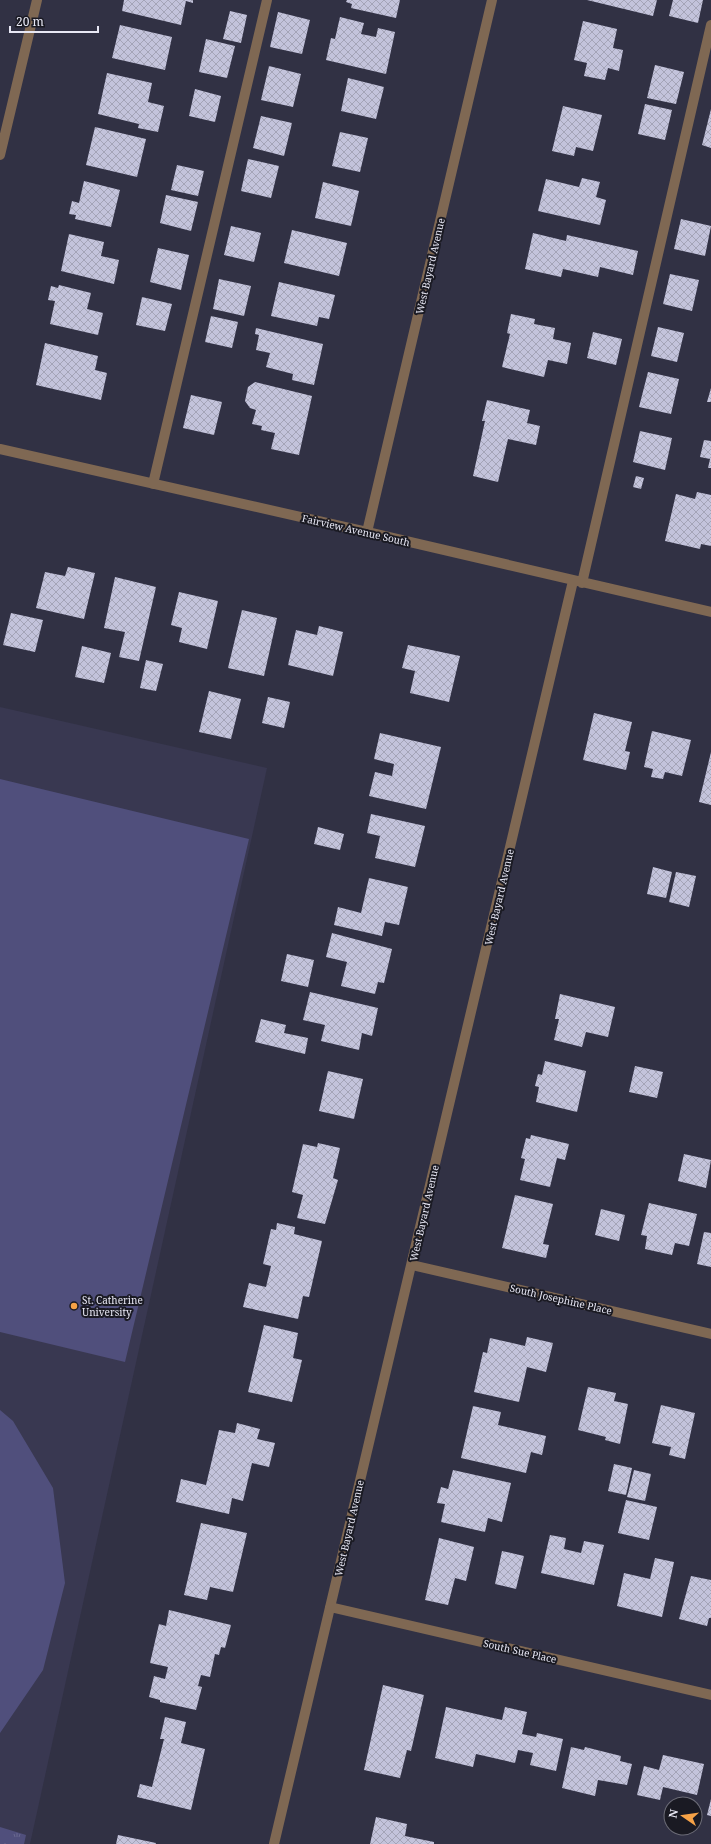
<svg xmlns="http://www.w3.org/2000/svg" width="711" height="1844" font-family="'Noto Serif',serif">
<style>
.built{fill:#393851}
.grass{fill:#504f7c}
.park{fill:url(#park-tufts)}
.building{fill:url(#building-cross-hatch)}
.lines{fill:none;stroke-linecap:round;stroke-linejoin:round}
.minor{stroke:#7f6853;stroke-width:10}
.poi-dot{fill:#f6a247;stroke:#1a1a23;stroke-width:1.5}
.labels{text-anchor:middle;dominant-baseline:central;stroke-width:4;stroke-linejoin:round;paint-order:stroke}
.street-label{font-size:10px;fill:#e8e8f5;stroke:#1a1a23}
.poi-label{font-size:10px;fill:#e8e8f5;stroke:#1a1a23;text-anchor:start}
</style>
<defs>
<pattern id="park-tufts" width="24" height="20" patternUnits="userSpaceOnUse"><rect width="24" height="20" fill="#504f7c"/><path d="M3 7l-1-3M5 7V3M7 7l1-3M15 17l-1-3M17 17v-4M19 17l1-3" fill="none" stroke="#69688f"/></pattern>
<pattern id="building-cross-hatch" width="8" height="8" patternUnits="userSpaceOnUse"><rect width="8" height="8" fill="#c3c3db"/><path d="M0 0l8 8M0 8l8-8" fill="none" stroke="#a4a4b7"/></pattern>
</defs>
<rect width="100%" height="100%" fill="#313144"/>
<path class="built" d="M0,707L267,768L30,1844H0Z"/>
<path class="grass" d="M0,779L249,839L125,1362L0,1332Z
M0,1410L13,1421L53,1488L65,1583L43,1670L0,1733Z"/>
<path class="park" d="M0,1827L26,1835L24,1844H0Z"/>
<path class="building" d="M124,0H193V3L186,1L181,25L122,11Z
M347,0H400L396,18L351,8L352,4L346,2Z
M587,0H657L653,16Z
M673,0H703L698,23L669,16Z
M230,11L247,15L241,43L223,39Z
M278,12L310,20L302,54L270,47Z
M340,17L364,23L361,34L376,37L378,28L395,32L386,74L326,60L331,38L335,39Z
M583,21L617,29L613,48L623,50L619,71L608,68L605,80L584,76L587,63L574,60Z
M120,25L172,37L165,70L112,58Z
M206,39L235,46L227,78L199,72Z
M655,65L684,72L676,104L647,98Z
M269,66L301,74L293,107L261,100Z
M107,73L152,83L148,102L164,106L158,132L138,128L139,124L98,114Z
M348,78L384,87L376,119L341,111Z
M195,89L221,96L215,122L189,116Z
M645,104L672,110L665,140L638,134Z
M563,106L602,115L593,151L576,147L574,156L552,151Z
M711,109V148L702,145Z
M261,116L292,123L284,156L253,148Z
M95,127L146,139L137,177L86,165Z
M340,132L368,138L360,172L332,166Z
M248,159L279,166L271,198L241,191Z
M177,165L204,171L198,196L171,190Z
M582,178L600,182L596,197L606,200L600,225L538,211L546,179L579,187Z
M84,181L120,190L111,227L75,219L76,215L69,214L72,201L79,203Z
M323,182L359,191L351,226L315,218Z
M166,195L198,202L191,231L160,223Z
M681,219L711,226L705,256L674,249Z
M231,226L261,233L254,262L224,255Z
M292,230L347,243L339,276L284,263Z
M533,233L566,241L567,235L638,251L633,275L600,267L598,277L563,269L561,277L525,269Z
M69,234L104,242L101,256L119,260L114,284L61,271Z
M158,248L189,255L181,290L150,282Z
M670,274L699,280L692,311L663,304Z
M219,279L251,286L244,316L213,309Z
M279,282L335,295L329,319L319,317L317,326L271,316Z
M59,285L91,293L87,309L103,313L98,335L50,324L55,301L48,300L51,286L58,288Z
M142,297L172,304L165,331L136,325Z
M511,314L535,319L534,324L555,328L553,339L571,343L567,364L548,360L544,377L502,367L510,334L507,333Z
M211,316L238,322L232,348L205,342Z
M658,327L684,333L677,362L651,356Z
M256,328L323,344L314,385L292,380L293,374L266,367L270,353L256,350L259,335L255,334Z
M593,332L622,339L616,365L587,358Z
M45,343L98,356L95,370L107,373L101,400L36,385Z
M648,372L679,379L671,414L639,407Z
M255,382L312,396L299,455L271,449L275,433L261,430L262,426L252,424L256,410L250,408L245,401L248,387Z
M711,388V402H707Z
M191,395L222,402L214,435L183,428Z
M487,400L530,410L527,423L540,426L536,445L508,439L498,482L473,476L485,421H482Z
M640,431L672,438L665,470L633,462Z
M704,440L711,441V468H708L710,459L700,457Z
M636,476L644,478L641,489L633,487Z
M697,492L711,495V546L701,544L700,549L665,541L676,494L695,499Z
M68,567L95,573L84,619L36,608L45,572L65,576Z
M115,577L156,587L139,661L119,657L125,632L104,628Z
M179,592L218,601L207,649L179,642L182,628L171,625Z
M242,610L277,618L264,676L228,668Z
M11,613L43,620L35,652L3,645Z
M319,626L343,632L333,676L288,665L296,630L317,635Z
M408,645L460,656L449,702L410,693L415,671L402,668Z
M82,646L111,653L104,683L75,677Z
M146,660L163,664L156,691L140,688Z
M209,691L241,699L231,739L199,732Z
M268,697L290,702L284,728L262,723Z
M594,713L632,722L625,751L630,752L626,770L583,760Z
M652,731L691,740L682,776L665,772L663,779L651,777L653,769L644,767Z
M380,733L441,747L426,809L369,796L375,772L392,776L394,764L374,759Z
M711,752V805L699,802Z
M371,814L425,826L415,867L375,858L380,836L367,833Z
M318,827L344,834L340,850L314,844Z
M653,867L672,872L666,898L647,894Z
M676,872L696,876L689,907L669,902Z
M369,878L408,887L399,925L385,922L382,936L334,925L338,907L361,913Z
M332,933L392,949L384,983L378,982L375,994L341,986L347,962L326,957Z
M287,954L314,960L308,987L281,981Z
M310,992L378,1008L372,1036L362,1033L359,1050L321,1041L325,1025L303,1020Z
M560,994L615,1007L608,1037L586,1032L582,1047L554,1040L559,1019H555Z
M261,1019L286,1025L284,1033L308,1038L305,1054L255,1042Z
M545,1061L586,1071L577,1112L536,1102L539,1087L535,1086L538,1074L542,1075Z
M635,1066L663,1072L657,1098L629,1092Z
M328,1071L363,1079L354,1119L319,1111Z
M531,1135L569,1144L565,1160L557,1158L550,1187L520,1180L525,1159L521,1158L526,1138L530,1139Z
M318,1143L340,1148L333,1178L338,1180L325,1224L297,1218L303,1195L292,1192L303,1144L317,1147Z
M684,1154L711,1160L706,1188L678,1181Z
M515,1195L553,1204L543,1244L549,1245L546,1258L502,1248Z
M649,1203L697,1214L689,1246L675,1243L672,1255L645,1249L647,1236L641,1235Z
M601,1209L625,1215L619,1241L595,1235Z
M277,1223L295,1227L294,1234L322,1241L309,1297L303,1296L298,1319L243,1307L249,1283L266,1287L271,1266L263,1264L271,1229L276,1230Z
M704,1232L711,1233V1267L697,1264Z
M264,1325L298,1333L293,1358L302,1360L292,1402L248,1392Z
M527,1337L553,1343L546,1372L527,1367L519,1402L474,1392L483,1352L487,1353L490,1338L525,1346Z
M588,1387L616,1393L614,1401L628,1404L620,1444L605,1440L606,1437L578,1430Z
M661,1405L695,1413L685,1459L669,1455L671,1447L652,1443Z
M473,1406L501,1412L498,1425L546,1436L542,1455L531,1452L526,1473L461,1458Z
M237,1423L260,1429L257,1439L275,1443L269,1467L252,1463L243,1501L232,1498L229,1514L176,1502L181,1479L206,1485L219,1430L235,1433Z
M614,1464L632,1468L626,1495L608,1491Z
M453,1470L511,1483L502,1522L488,1518L485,1532L441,1522L445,1504L437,1503L441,1487L448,1489Z
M634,1470L651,1474L645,1501L627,1497Z
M626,1500L657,1507L649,1540L618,1533Z
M201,1523L247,1533L233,1592L210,1587L207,1600L184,1595Z
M550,1535L566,1538L564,1549L581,1553L584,1541L604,1545L594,1585L541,1573Z
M439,1538L474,1547L466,1581L455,1578L448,1605L425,1600Z
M502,1551L524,1556L516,1589L495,1584Z
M655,1558L674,1562L662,1617L617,1606L624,1573L650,1579Z
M691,1576L711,1580V1618H709L707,1626L679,1619Z
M169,1610L231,1625L225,1648L221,1647L219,1655L215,1654L210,1677L201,1675L198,1686L202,1687L196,1710L160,1702V1700L149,1697L154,1676L165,1679L168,1667L150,1663L159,1624L166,1626Z
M383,1685L424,1695L411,1751L407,1750L400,1778L364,1770Z
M446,1707L502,1720L505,1707L527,1712L522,1734L536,1737L537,1733L563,1739L556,1771L530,1765L533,1753L518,1750L515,1763L476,1754L473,1767L435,1758Z
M165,1717L186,1722L181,1743L205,1749L191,1810L137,1797L140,1784L152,1787L164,1739H160Z
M571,1747L584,1750L585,1747L621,1756L620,1761L632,1764L627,1785L598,1780L595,1796L562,1788Z
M663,1755L704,1764L697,1795L663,1787L660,1800L637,1795L644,1766L659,1770Z
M711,1799V1816L707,1815Z
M376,1817L407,1824L405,1836L434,1842V1844H370Z
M118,1835L156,1843V1844H116Z"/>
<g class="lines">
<path class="minor" d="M0,155L37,0
M0,449L367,532L711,612
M153,484L267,0
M367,532L492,0
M582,583L711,25
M412,1265L711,1334
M330,1607L711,1695
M274,1844L573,581"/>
</g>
<circle class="poi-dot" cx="74" cy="1306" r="4"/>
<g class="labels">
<g class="street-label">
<text transform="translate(430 266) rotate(-77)">West Bayard Avenue</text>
<text transform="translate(356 530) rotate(13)">Fairview Avenue South</text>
<text transform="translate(499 897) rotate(-77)">West Bayard Avenue</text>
<text transform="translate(424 1213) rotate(-77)">West Bayard Avenue</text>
<text transform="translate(561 1299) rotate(13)">South Josephine Place</text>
<text transform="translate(349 1528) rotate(-77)">West Bayard Avenue</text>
<text transform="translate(520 1651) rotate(13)">South Sue Place</text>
</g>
<g class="poi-label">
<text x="82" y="1300">St. Catherine<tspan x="82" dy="12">University</tspan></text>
</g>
</g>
<g transform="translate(683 1816) rotate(283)"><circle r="19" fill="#1a1a23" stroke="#6c6c77"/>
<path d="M0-3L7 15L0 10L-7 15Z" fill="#f6a247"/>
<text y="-6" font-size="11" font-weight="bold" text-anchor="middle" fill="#e8e8f5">N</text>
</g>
<path d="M10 26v6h88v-6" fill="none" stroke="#e8e8f5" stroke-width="2"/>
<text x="16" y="26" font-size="12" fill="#e8e8f5" stroke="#1a1a23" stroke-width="3" paint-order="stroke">20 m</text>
</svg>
